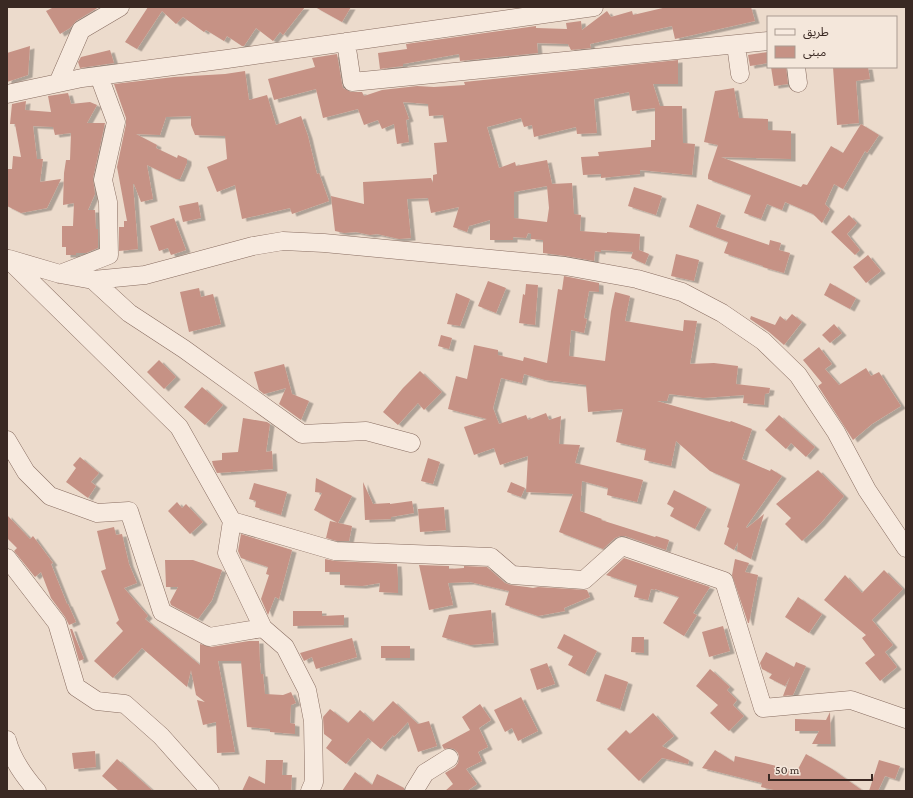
<svg xmlns="http://www.w3.org/2000/svg" width="913" height="798" font-family="'Crimson Pro','Noto Sans Arabic',serif">
<style>
.building{fill:#c69285;fill-rule:evenodd;filter:url(#shadow)}
.lines{fill:none;stroke-linecap:round;stroke-linejoin:round}
.minor-casing{stroke:#886d61;stroke-width:19}
.minor{stroke:#f7eadf;stroke-width:18}
</style>
<defs>
<filter id="shadow"><feDropShadow dx="4.5" dy="2.5" stdDeviation="0" flood-color="#0004"/></filter>
</defs>
<rect width="100%" height="100%" fill="#ecdbcc"/>
<path class="building" d="M54,7H99L76,21L70,28L60,34L46,11Z
M148,7H305L283,35L280,32L273,41L256,28L244,46H242L227,36L224,41L206,30L204,32L183,17L176,24L162,11L137,49L125,42Z
M315,7H351L342,22Z
M667,7H751L755,21L675,39L672,26L590,44L591,48L571,50L568,44L537,43L538,53L460,61L459,54L403,64V66L380,69L378,53L407,49L406,44L536,26V28L567,29L566,23L581,21L582,30L607,11L611,17L632,11L633,15Z
M30,46L28,75L7,82V53Z
M110,50L114,63L80,68L78,62L81,57Z
M768,52V63L750,66L748,55Z
M337,54L342,84L343,88L351,92H362L364,96L382,90L417,86L434,87L465,85L464,82L678,60V84H653L660,106H682L683,143L695,144L692,175L640,170V174L601,178V174L583,175L581,157L599,156L598,152L651,147V140H655V108L632,111L629,92L594,99L597,133L577,134L576,127L534,137L532,125L524,127L521,118L487,127L499,168L515,162L516,166L547,160L552,184L572,183L574,214L581,215L580,231L607,233V232L640,234L639,250L649,254L645,264L631,258L633,252L601,250V252L595,251L594,261L566,256L543,253V240L531,239V234L528,233L526,238L513,237V240H490V220L469,226L467,232L453,227L459,207L431,213L428,198L407,199L411,238L399,239L377,234L370,235L356,232L344,233L335,231L331,196L364,204L363,182L431,178L433,183V175L437,174L434,143L447,142L443,115L429,116L428,104L403,102L409,119L406,120L409,142L397,144L394,124L382,129L378,120L364,125L358,109L323,118L316,89L274,100L268,79L315,67L312,58ZM547,186L549,208L547,222L514,218V192Z
M771,67H786L788,84L774,86Z
M833,67H868L870,79L856,81L859,123L837,125Z
M245,71L249,100L267,95L276,125L301,116L308,136L317,174L319,173L329,201L292,214L290,208L242,219L235,185L217,192L207,167L227,159L225,136L195,135L191,125V116L166,117L160,135L136,134L157,145L156,148L177,158L178,155L187,159V163L180,179H176L147,165L153,199L141,202L134,184H133L138,249L119,251V227H124V221H127L117,167L126,124V118L114,84L174,77L225,74Z
M734,88L739,118L768,119V130L791,131V159L721,157L801,187L803,184L807,185L831,146L843,153L861,124L879,135L867,153L865,151L843,189L834,184L825,204L830,209L822,223L813,214L785,202L782,210L767,204L761,219L744,213L751,195L708,179V175L718,145L704,142L715,91Z
M68,93L71,104L90,102L97,105L87,123H105L93,178L95,194L88,210H95L96,229H98V248L86,253H76V255H66V247H62V226H73L74,203L63,205L64,173L66,160H70L71,133L55,135L53,127L33,126L37,159H43L40,182L61,179L47,208L21,213L7,206V169H12L13,156L21,157L15,124H10L12,104L26,101L25,110L51,112L48,96Z
M634,187L662,196L656,215L628,206Z
M198,202L201,218L183,222L179,206Z
M697,204L721,213L716,227L769,245L770,240L781,243L779,250L790,253L784,273L763,267V266L724,253L728,242L689,227Z
M849,215L857,223L847,234L860,250L855,255L831,232Z
M174,218L186,250L171,255L168,248L159,251L150,226Z
M676,254L699,260L694,281L671,276Z
M868,255L881,271L866,283L853,267Z
M564,276L599,283V292L589,291L584,318L587,319L584,333L571,330L569,356L605,361L611,311L615,292L630,296L625,321L683,331L684,320L697,321L690,364L714,363L738,366L736,384L770,388L769,393L765,394L764,405L743,403L744,395L703,398L669,394L667,401H657L730,422L731,421L752,429L742,459L770,471L771,469L782,476L746,527L747,528L764,514L751,559L737,551L738,542L734,550L724,544L729,528L727,527L740,484L710,471L676,441L671,466L644,460L646,449L616,442L623,409L588,412L586,385L545,380L524,374L522,383L501,378L493,408L499,424L526,415L528,420L546,413L549,420L561,416L559,444L580,445L575,463L643,480L637,502L607,495L608,488L582,481L580,511L602,519L601,520L655,537L656,536L669,540L666,550L625,536H620L615,538L603,549L559,532L573,494L526,492L528,456L500,465L494,448L474,455L464,427L487,419L448,409L456,376L467,379L474,345L498,350V355L523,361L524,357L547,363L558,289L562,290Z
M488,281L506,288L496,313L478,306Z
M830,283L856,298L850,309L824,295Z
M526,284L538,285L535,325L519,323L523,294L525,295Z
M199,288L201,297L213,294L221,324L189,332L180,292Z
M456,293L470,299L460,326L447,324Z
M792,314L802,322L784,345L769,332L750,319L751,316L775,325L780,316L786,321Z
M834,324L842,333L830,343L822,335Z
M441,335L452,338L449,349L438,346Z
M819,347L832,364L825,369L839,385L866,368L871,376L879,372L901,406L872,424L853,440L818,386L822,383L803,360Z
M159,360L176,377L164,389L147,372Z
M284,364L292,394L309,401L301,420L279,404L286,388L264,394L259,390L254,372Z
M420,371L442,392L424,410L418,403L398,425L383,412L403,388Z
M202,387L223,405L205,425L184,407Z
M779,415L815,447L806,457L791,443L786,449L765,430Z
M243,418L267,422L270,424L266,452L272,451L273,469L217,473L213,465L212,461L222,460V453L238,452Z
M80,457L99,473L91,482L96,486L88,498L66,482L76,468L73,465Z
M428,458L440,462L433,484L421,481Z
M818,470L844,496L820,524L802,541L785,524L791,518L776,504Z
M316,478L352,496L338,523L314,510L322,493L315,492Z
M363,482L373,504L390,503V504L412,501L414,513L391,517V519L365,520Z
M511,482L525,488L521,497L507,492Z
M254,483L287,492L281,515L255,507L256,501L249,499Z
M674,490L707,507L695,529L670,516L674,508L667,504Z
M177,502L182,508L186,504L203,522L190,534L168,511Z
M444,507L446,530L420,532L418,509Z
M7,515L30,539L33,536L53,563L51,564L67,604H68L76,622L69,625L65,617L51,598L41,572L35,577L14,551L17,548L7,538Z
M330,521L352,526L349,541H337L326,538Z
M114,527L116,535L122,534L129,564L137,583L124,588L148,616L145,619L200,665V644L211,647L249,641H259L260,663L261,674H263L265,694L283,695L291,692L296,703L291,705L290,723L295,724V734L270,732V729L247,727L241,661H218L235,752L217,753L216,722L203,725L197,700L205,702L196,695L191,670L187,687L142,648L113,678L94,661L123,631L116,623L119,620L101,571L106,569L97,531Z
M241,534L292,550L279,599L275,597L268,615L261,599L269,575L266,574L268,567L241,558L238,551Z
M624,558L710,587L693,613L697,615L684,636L663,623L679,597L655,589V590L651,589L648,600L634,597L637,585L606,575Z
M325,559L335,561L397,564L398,578V593L379,592L380,583L362,586L340,585V572H325Z
M735,559L749,563L745,572L758,575L749,623H748L732,575Z
M165,560H193L222,570L212,600L198,619L171,605L170,602L178,587H166Z
M419,565L449,566V569L464,568V566L487,567L505,583L511,585L527,587L533,588L538,587L587,590L590,597L564,608L565,611L538,616L505,605L509,591L470,582L448,583L453,605L429,610Z
M884,570L903,589L872,620L893,645L885,652L897,667L880,681L865,663L875,655L862,638L866,635L824,600L845,575L862,593Z
M798,597L822,614L809,633L785,617Z
M491,610L494,643L470,645L442,637L449,615Z
M293,611H322V616L344,615V625L293,626Z
M723,626L730,651L709,657L702,632Z
M70,629H72L84,659L79,661Z
M564,634L597,651L585,674L568,665L573,656L557,648Z
M632,637H644V653L631,652Z
M352,638L357,657L316,669L312,657L304,661L300,653Z
M381,646H410V658H381Z
M766,652L794,667L796,662L806,666L793,695L783,696L790,677L785,686L769,678L772,674L762,669L760,663Z
M547,663L555,684L537,690L530,669Z
M710,669L730,687L727,690L737,700L733,705L744,716L729,731L710,713L718,705L696,686Z
M605,674L628,682L620,709L596,701Z
M521,697L538,731L518,741L512,728L505,732L494,710Z
M393,701L418,724L429,721L437,746L418,752L408,722L394,737L393,735L381,749L368,738L346,764L326,748L332,740L324,734L323,717L330,709L348,723L360,710L373,722Z
M480,704L491,720L479,728L488,747L478,752L482,761L466,769L477,784L467,791H445L453,784L445,773L455,767L458,763L459,757L458,753L454,749L449,748L444,749L442,745L470,730L462,717Z
M830,712L831,744H812L819,731H795V719L826,720Z
M653,713L674,736L662,746L689,760L688,764L662,758L639,781L607,749L626,730L630,734Z
M715,750L734,762L735,756L797,771L806,754L832,769L863,791H778L761,787L762,783L702,768Z
M95,751L96,767L74,769L72,753Z
M117,759L153,791H119L102,776Z
M266,760H283L282,775H292L291,791H242L249,776L265,784Z
M879,760L900,766L895,779L885,776L878,791H869Z
M355,772L372,785L377,774L404,788V791H342Z"/>
<g class="lines">
<defs>
<path id="minor" d="M346,42L352,82L768,41
M736,45L740,74
M796,67L798,83
M58,83L81,30L120,7
M7,94L82,78L227,59L594,7
M8,259L179,427L232,521L335,551L491,557L512,575L584,580L622,546L724,581L763,708L851,700L906,719
M9,259L60,274L93,280L145,275L253,246L283,241L324,243L565,266L637,279L682,292L722,313L763,341L798,375L836,432L867,490L906,548
M60,274L109,255L108,202L103,180L116,122L99,76
M93,280L129,313L184,349L302,434L366,431L411,443
M7,440L26,472L50,496L97,513L129,511L162,612L209,637L263,628
M232,521L227,553L263,628L285,647L307,690L313,721L314,782L310,791
M7,558L57,623L76,687L97,701L125,704L161,736L210,791
M7,740C12,760 24,776 37,791
M414,791L425,773L449,758"/>
</defs>
<use href="#minor" class="minor-casing"/>
<use href="#minor" class="minor"/>
</g>
<rect width="913" height="798" fill="none" stroke="#3a2923" stroke-width="16"/>
<rect x="767" y="16" width="130" height="52" fill="#f4e7db" stroke="#aa9b91"/>
<rect x="775" y="29" width="20" height="6" fill="#f7eadf" stroke="#aa9b91"/>
<text x="803" y="36" font-size="12" fill="#3a2923">طريق</text>
<rect x="775" y="46" width="20" height="12" fill="#c69285" stroke="#aa9b91"/>
<text x="803" y="56" font-size="12" fill="#3a2923">مبنى</text>
<path d="M769 774v6h103v-6" fill="none" stroke="#3a2923" stroke-width="2"/>
<text x="775" y="774" font-size="12" fill="#3a2923" stroke="#f4e7db" stroke-width="3" paint-order="stroke">50 m</text>
</svg>
